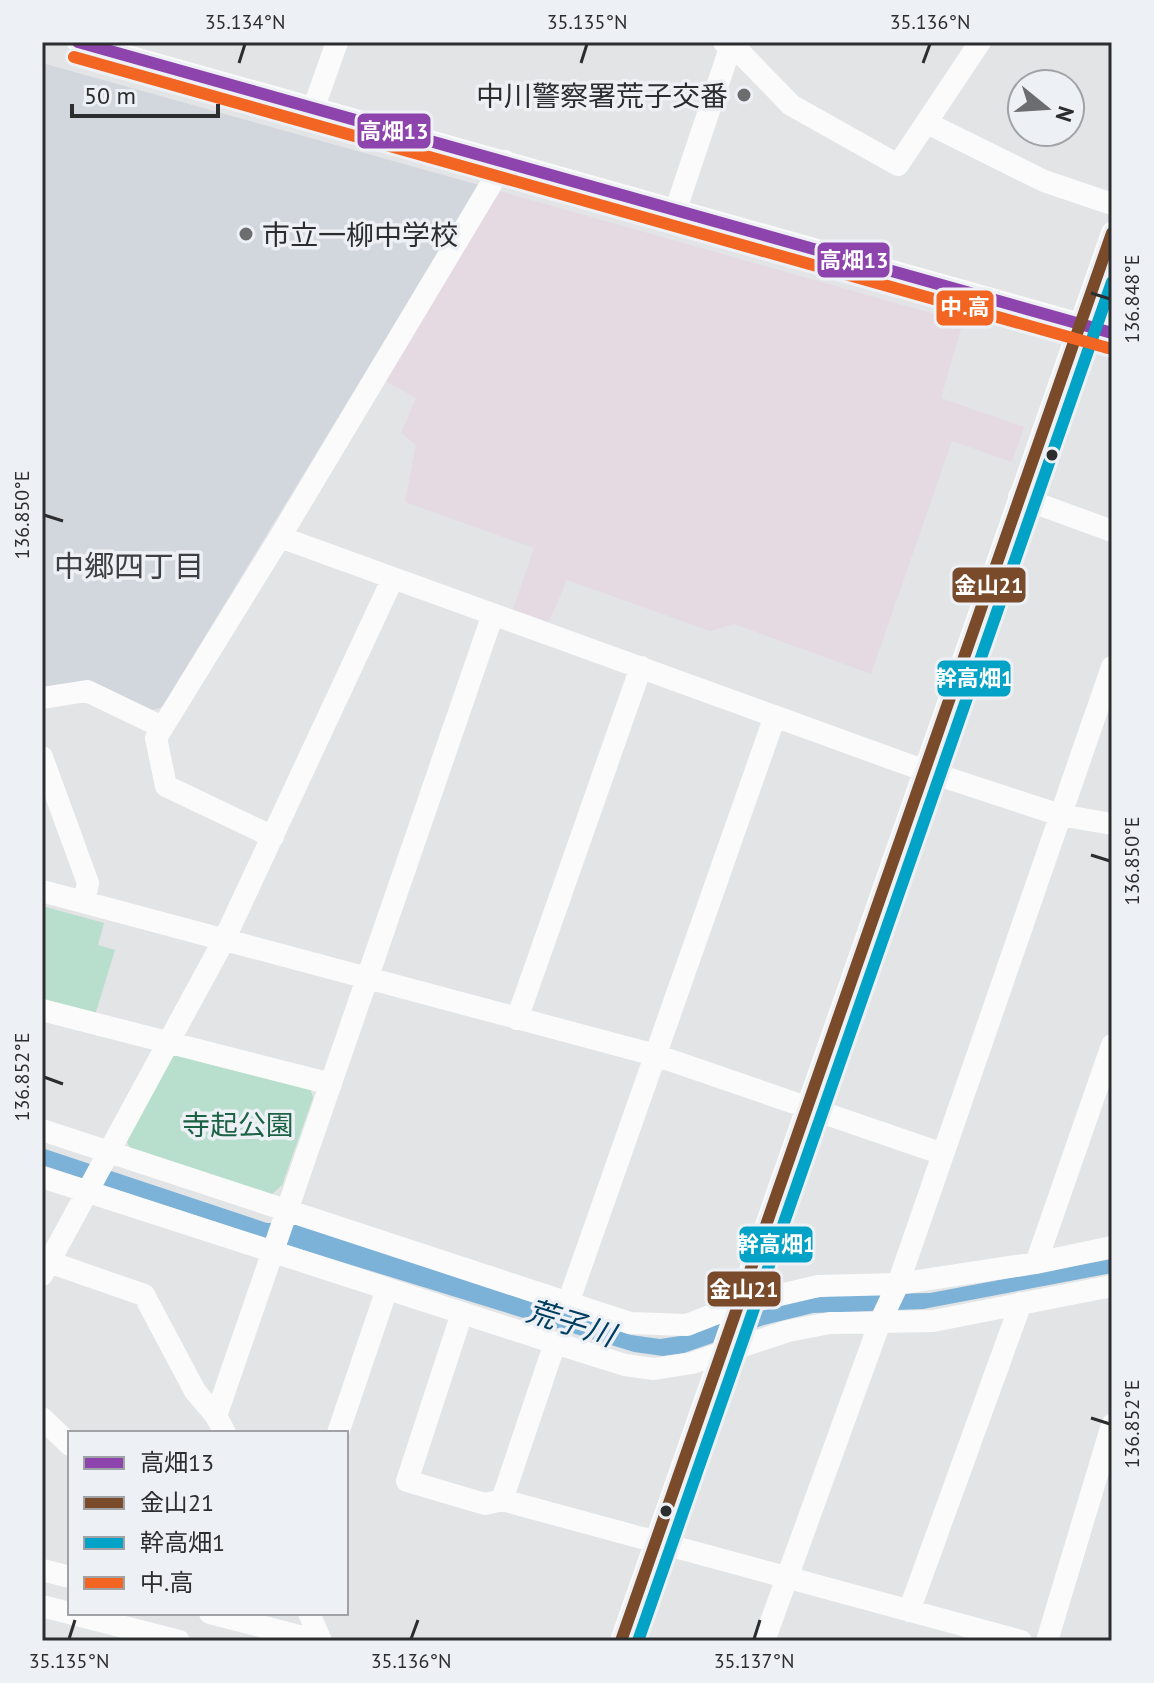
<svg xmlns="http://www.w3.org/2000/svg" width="1154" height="1683" font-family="'PT Sans','Noto Sans JP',sans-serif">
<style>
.built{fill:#d2d6dd}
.industrial{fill:#e5dae2}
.green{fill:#b8decd}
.water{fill:#7cb2d8}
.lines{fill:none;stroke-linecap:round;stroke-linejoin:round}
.minor{stroke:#fbfbfb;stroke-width:22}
.bus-1-casing{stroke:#edf0f5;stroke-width:18}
.bus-2-casing{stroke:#edf0f5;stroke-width:18}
.bus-3-casing{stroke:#edf0f5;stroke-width:18}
.bus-4-casing{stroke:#edf0f5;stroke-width:18}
.bus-1{stroke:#8e44ad;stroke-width:12}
.bus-2{stroke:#7a4b2a;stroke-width:12}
.bus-3{stroke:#02a3c6;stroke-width:12}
.bus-4{stroke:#f26522;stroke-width:12}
.ticks{fill:none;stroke:#2c2d2f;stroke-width:3}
.poi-dot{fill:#6c6d6f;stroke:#edf0f5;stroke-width:3}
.bus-dot{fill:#2c2d2f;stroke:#edf0f5;stroke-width:3}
.labels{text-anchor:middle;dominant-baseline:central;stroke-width:7;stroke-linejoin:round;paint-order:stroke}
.poi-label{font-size:28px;fill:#2c2d2f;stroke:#edf0f5;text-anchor:end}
.park-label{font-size:28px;fill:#1c6245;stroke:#edf0f5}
.neighbourhood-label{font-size:30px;fill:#3d3f43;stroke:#edf0f5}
.water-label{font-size:30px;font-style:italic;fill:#003e61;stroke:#edf0f5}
.line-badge{stroke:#edf0f5;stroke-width:3}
.badge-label{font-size:22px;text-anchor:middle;font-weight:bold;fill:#fff}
.neatline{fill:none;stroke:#2c2d2f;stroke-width:3}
.ticks-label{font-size:20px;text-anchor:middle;fill:#2c2d2f}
</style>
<rect width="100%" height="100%" fill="#e2e4e6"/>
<path class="built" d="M42,63L479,185L162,707L152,710L89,680L42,687Z"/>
<path class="industrial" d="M499,191L963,322L941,398L1024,427L1012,462L952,441L871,674L734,624L710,631L567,580L549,622L513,609L534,548L405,502L416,445L401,433L416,398L385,381Z"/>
<path class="green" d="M42,906L104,923L98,945L115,950L95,1015L42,1001Z
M174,1054L309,1084L313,1098L282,1185L271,1195L130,1148L126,1140Z"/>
<path class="water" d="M42,1148L267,1223H294L631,1335L660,1339L687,1335L775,1304L834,1295L930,1293L1112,1259V1273L923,1309L813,1313L764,1325L684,1353L663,1356L634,1352L264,1238L42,1165Z"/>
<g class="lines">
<path class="minor" d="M78,42L1112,333
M724,42L732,44L791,105L898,165L980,42
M314,107L337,42
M927,123L1044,181L1112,204
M676,209L732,42
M1019,497L1112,531
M280,537L923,770L1060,815L1112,824
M42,698L87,691L162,727
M42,757L88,883L84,902
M273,837L166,786L156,738L280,537L505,161
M42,891L655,1055L943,1154
M42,1010L331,1084
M517,1019L641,667
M42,1130L630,1323L687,1325L738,1305L818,1286L898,1284L1036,1263L1112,1247
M42,1177L555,1343L625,1365L654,1369L692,1363L788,1331L830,1323L933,1321L1112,1286
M49,1262L144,1295L195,1391L216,1416L225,1433
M1036,1263L1112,1045
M42,1275L224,940L393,578
M568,1303L775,716
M462,1313L407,1481L485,1504L502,1500
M555,1343L502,1500L1021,1641
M216,1416L493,614
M42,1418L70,1445
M338,1433L387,1289
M42,1570L70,1577
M42,1606L179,1641
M909,1611L1021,1303
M210,1613L318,1641
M309,1613L321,1641
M621,1641L1112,233
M764,1641L880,1322L898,1284L1112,667
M1047,1641L1112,1425"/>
<defs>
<path id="bus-1" d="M78,42L1112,333"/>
<path id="bus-2" d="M621,1641L1112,233"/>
<path id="bus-3" d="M638,1641L1112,282"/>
<path id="bus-4" d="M74,57L1108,348"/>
</defs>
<use href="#bus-1" class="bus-1-casing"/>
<use href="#bus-2" class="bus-2-casing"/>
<use href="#bus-3" class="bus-3-casing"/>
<use href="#bus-4" class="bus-4-casing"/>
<use href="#bus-1" class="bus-1"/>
<use href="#bus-2" class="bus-2"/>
<use href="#bus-3" class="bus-3"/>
<use href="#bus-4" class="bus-4"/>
</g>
<path class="ticks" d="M239,63L245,44M581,63L587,44M923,63L930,44M1091,293L1110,299M44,515L63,521M1091,855L1110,861M44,1077L63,1084M1091,1418L1110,1424M69,1639L75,1620M411,1639L418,1620M754,1639L760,1620"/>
<g class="poi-dot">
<circle cx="744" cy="95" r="8"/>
<circle cx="246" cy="234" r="8"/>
</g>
<g class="bus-dot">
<circle cx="1052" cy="455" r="7"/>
<circle cx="666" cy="1511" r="7"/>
</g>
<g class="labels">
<g class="poi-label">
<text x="728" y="95">中川警察署荒子交番</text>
<text x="262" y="234" text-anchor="start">市立一柳中学校</text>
</g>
<g class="park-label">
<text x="238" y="1124">寺起公園</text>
</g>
<g class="neighbourhood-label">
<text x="129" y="565">中郷四丁目</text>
</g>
<g class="water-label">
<text transform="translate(571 1322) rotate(17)">荒子川</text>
</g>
</g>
<g class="line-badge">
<rect x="356" y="112" width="76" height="38" rx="8" fill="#8e44ad"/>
<rect x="816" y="241" width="75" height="38" rx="8" fill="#8e44ad"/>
<rect x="935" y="289" width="60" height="38" rx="8" fill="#f26522"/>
<rect x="951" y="566" width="76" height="38" rx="8" fill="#7a4b2a"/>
<rect x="936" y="659" width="76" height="39" rx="8" fill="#02a3c6"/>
<rect x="738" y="1225" width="76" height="39" rx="8" fill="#02a3c6"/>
<rect x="706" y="1270" width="76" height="38" rx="8" fill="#7a4b2a"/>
</g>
<g class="badge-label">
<text x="394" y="139">高畑13</text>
<text x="854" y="268">高畑13</text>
<text x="965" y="315">中.高</text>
<text x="989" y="593">金山21</text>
<text x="974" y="686">幹高畑1</text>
<text x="776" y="1252">幹高畑1</text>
<text x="744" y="1297">金山21</text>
</g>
<rect width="1154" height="1683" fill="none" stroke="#edf0f5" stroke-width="88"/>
<rect x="68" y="1431" width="280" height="184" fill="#edf0f5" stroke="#a0a2a6" stroke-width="2"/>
<rect x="84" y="1457" width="40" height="12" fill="#8e44ad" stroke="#a0a2a6" stroke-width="2"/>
<text x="140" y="1471" font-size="24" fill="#2c2d2f">高畑13</text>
<rect x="84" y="1497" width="40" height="12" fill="#7a4b2a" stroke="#a0a2a6" stroke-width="2"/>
<text x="140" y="1511" font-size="24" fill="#2c2d2f">金山21</text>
<rect x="84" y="1537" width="40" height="12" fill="#02a3c6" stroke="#a0a2a6" stroke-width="2"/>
<text x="140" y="1551" font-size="24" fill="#2c2d2f">幹高畑1</text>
<rect x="84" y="1577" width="40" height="12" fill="#f26522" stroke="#a0a2a6" stroke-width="2"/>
<text x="140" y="1591" font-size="24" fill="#2c2d2f">中.高</text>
<g transform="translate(1046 108) rotate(108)"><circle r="38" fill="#edf0f5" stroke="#a0a2a6" stroke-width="2"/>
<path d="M0-6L14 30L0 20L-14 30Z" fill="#6c6d6f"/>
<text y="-12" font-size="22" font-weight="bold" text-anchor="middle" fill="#2c2d2f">N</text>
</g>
<path d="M72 104v12h146v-12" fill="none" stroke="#2c2d2f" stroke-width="4"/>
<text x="84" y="104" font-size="24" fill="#2c2d2f" stroke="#edf0f5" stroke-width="6" paint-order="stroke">50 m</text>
<rect x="44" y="44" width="1066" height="1595" class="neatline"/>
<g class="ticks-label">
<text x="245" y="29">35.134°N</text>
<text x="587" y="29">35.135°N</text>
<text x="930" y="29">35.136°N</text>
<text transform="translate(1132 299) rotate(-90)" y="7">136.848°E</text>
<text transform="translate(22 515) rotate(-90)" y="7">136.850°E</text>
<text transform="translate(1132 861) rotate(-90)" y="7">136.850°E</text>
<text transform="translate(22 1077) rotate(-90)" y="7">136.852°E</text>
<text transform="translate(1132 1424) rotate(-90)" y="7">136.852°E</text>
<text x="69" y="1668">35.135°N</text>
<text x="411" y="1668">35.136°N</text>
<text x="754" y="1668">35.137°N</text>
</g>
</svg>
